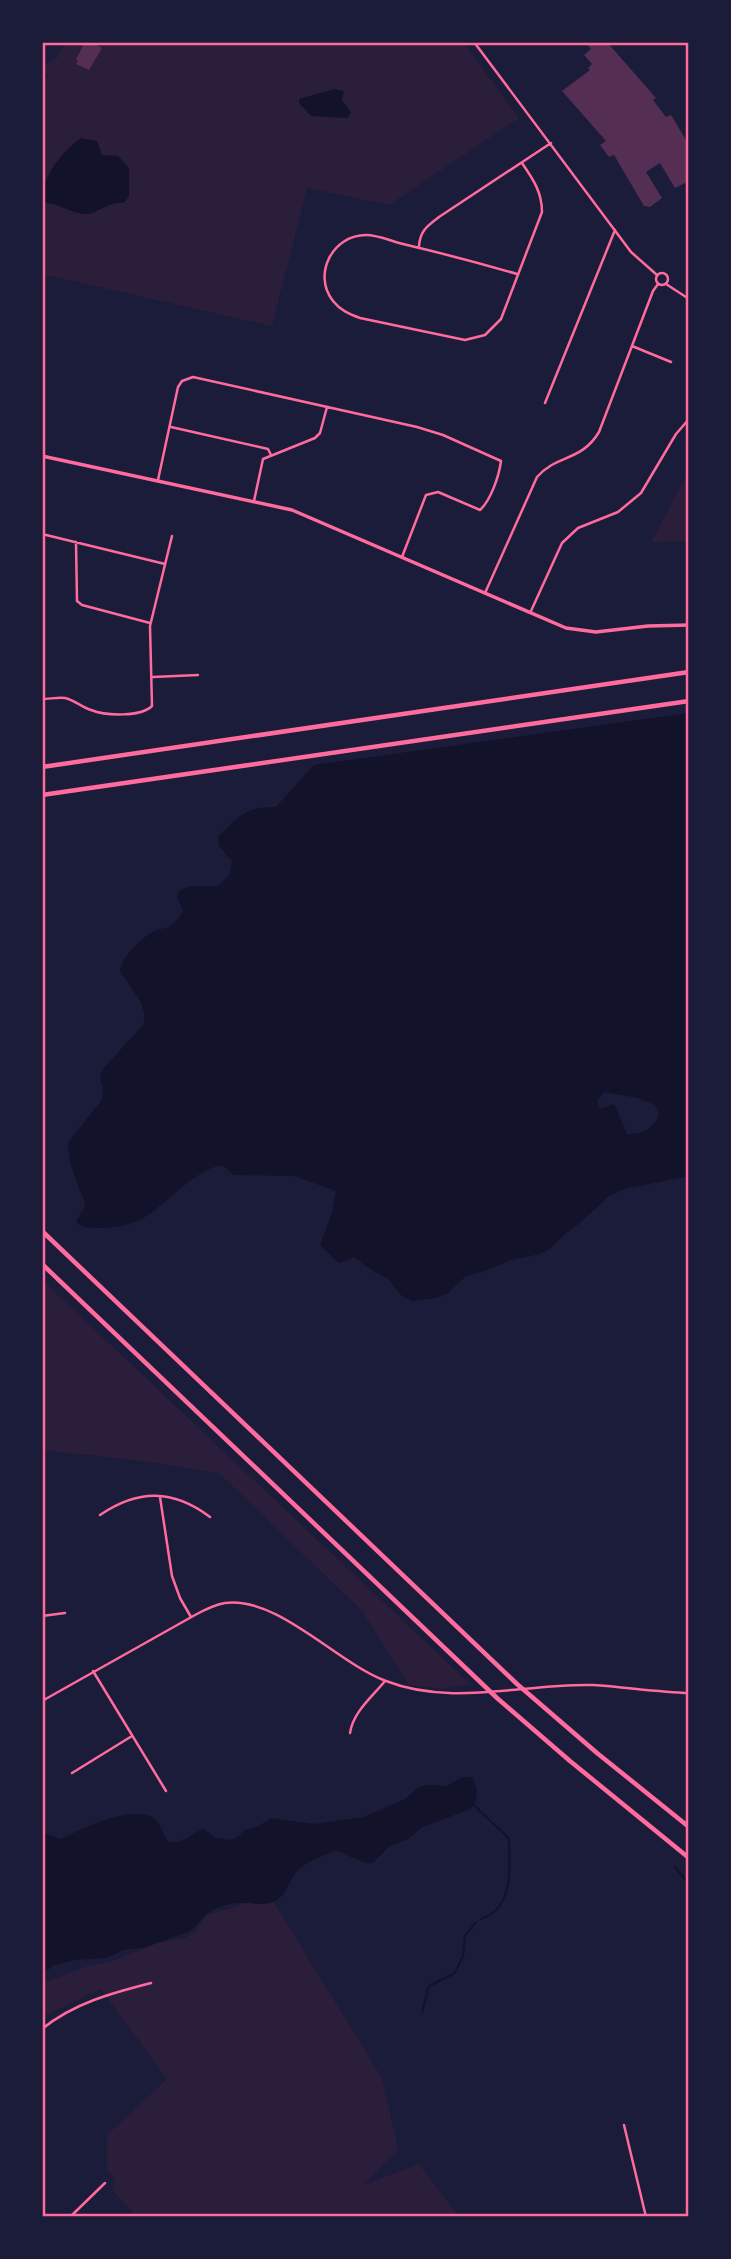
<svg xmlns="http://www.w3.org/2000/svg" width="731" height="2259" font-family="Manrope,sans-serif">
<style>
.green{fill:#2a1e3b}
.water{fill:#12122b;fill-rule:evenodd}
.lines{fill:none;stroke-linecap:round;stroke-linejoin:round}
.stream{stroke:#12122b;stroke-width:2}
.building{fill:#542f53}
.minor{stroke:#ff6b9d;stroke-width:2.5}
.tertiary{stroke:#ff6b9d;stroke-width:2.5}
.secondary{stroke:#ff6b9d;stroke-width:3.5}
.motorway{stroke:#ff6b9d;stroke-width:4.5}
.neatline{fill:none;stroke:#ff6b9d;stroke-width:2.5}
</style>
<rect width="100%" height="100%" fill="#1b1b3a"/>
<path class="green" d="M65,42H463L519,118L389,205L307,188L272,326L42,274V83L48,76L42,66L57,58Z
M689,471V541L651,542Z
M42,1280L470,1684L444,1689L409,1685L362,1611L219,1473L134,1460L42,1450Z
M268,1893L382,2078L398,2149L364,2185L419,2164L459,2217H137L112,2190L115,2181L113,2175L107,2172V2135L167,2079L101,1989L42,2017V1984L88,1966L110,1962L157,1943L185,1938L197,1930L206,1915L236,1907Z"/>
<path class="water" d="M334,89L344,91L342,100L351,112L348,118L311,116L299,103V99Z
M81,138L97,141L102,155L118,156L129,168V197L123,203C105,202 98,215 84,214C70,213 59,203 45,203C36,181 65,149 81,138Z
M689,713V1176L624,1189L609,1196L581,1222L565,1234L551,1248L540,1254L511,1260L485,1271L466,1276L448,1293L436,1298L412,1301L402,1296L388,1279L370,1269L354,1257L339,1263L320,1245L332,1213L336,1191L295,1176L233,1175C230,1172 228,1169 225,1167C207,1159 163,1206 148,1215C134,1224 118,1228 101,1228C91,1228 84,1229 76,1222L85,1206L84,1200C78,1185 65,1156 69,1141L102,1100L103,1088L100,1078L102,1070L143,1025L145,1016L141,1002L120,971C121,958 137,943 148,935C164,923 171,935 183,910L177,897L179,891L191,886H218L230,874L232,861L219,846L218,837C239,816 245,807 276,807L314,765ZM604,1092L638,1098L655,1105L659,1114C653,1129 643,1134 627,1134L614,1104L600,1109L597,1101Z
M463,1777H472C478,1789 480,1799 470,1809L421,1828L408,1839L390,1846L373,1863H365L335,1850C323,1857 306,1861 297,1871C288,1881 288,1894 275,1901C263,1907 251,1902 238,1903C231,1903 223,1906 217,1908C203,1913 200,1925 188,1932L143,1948L123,1950L107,1958L75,1960L54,1965L42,1974V1832L61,1839C81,1829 130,1805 152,1817C160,1822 163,1834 168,1841C181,1846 191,1834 203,1829L216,1838L231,1840L239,1836L244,1830L257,1827L271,1818L315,1824L364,1817L405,1799L419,1787L430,1785L446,1786Z"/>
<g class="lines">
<path class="stream" d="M473,1804L509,1839C509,1868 515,1908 481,1919
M675,1867L689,1884
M422,2012L429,1986L455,1973L463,1956L465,1936L476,1922"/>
</g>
<path class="building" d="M86,42L91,44L92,42L102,48L89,70L76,64L78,61L76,60L84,43Z
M585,42H607L656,98L653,100L666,117L671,115L689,145V181L675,188L660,163L646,172L662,198L650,207L644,206L614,155L609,157L600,145L606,141L562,91L590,70L588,68L592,64L584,55L591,49Z"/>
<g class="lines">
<path class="minor" d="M474,42L631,252L657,275
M419,246C420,231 427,226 439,217L551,143
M656 279a6 6 0 1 1 12 0a6 6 0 1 1-12 0Z
M517,274C479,263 441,253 403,244C391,241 378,235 366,235C333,235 312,274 333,301C340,310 349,314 360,318L465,340L485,335L501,319L542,212C542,192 533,179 522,163
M666,284L689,299
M632,346L671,362
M545,403L615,230
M171,427L268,449L271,455
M158,480L178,387L182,381L193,377L417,427L443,435L501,461C499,476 491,500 480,510L438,492L426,495L402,557
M254,501L263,459L315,438L320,433L327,407
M42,534L165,564
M76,542L77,601L82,605L150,623
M485,593L537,477C557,454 581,462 599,432L653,291L658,284
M531,611L562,543L578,528L618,512L641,493L676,434L689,419
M153,677L198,675
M42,699C49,699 58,697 65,698C74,700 82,707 91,710C106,716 141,717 152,706L150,626L172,536
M160,1497L172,1576L180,1598L191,1617
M100,1515C138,1489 173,1489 210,1517
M42,1616L65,1613
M93,1671L166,1791
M350,1733C353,1712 372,1697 385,1681
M72,1773L132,1736
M42,2029C74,2003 112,1993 151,1983
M624,2125L646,2217
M70,2217L105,2183"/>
<path class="tertiary" d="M42,1701L195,1615C204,1610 214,1605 225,1603C278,1596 337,1663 386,1681C452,1707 525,1683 593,1685C625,1687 657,1692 689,1693"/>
<path class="secondary" d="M42,456L292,510L566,628L596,632L648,626L689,625"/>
<path class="motorway" d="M42,767L689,672
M42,795L689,701
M42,1231L517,1684L597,1753L689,1827
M42,1264L497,1698L570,1761L689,1858"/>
</g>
<rect width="731" height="2259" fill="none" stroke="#1b1b3a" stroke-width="88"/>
<rect x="44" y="44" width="643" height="2171" class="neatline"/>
</svg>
